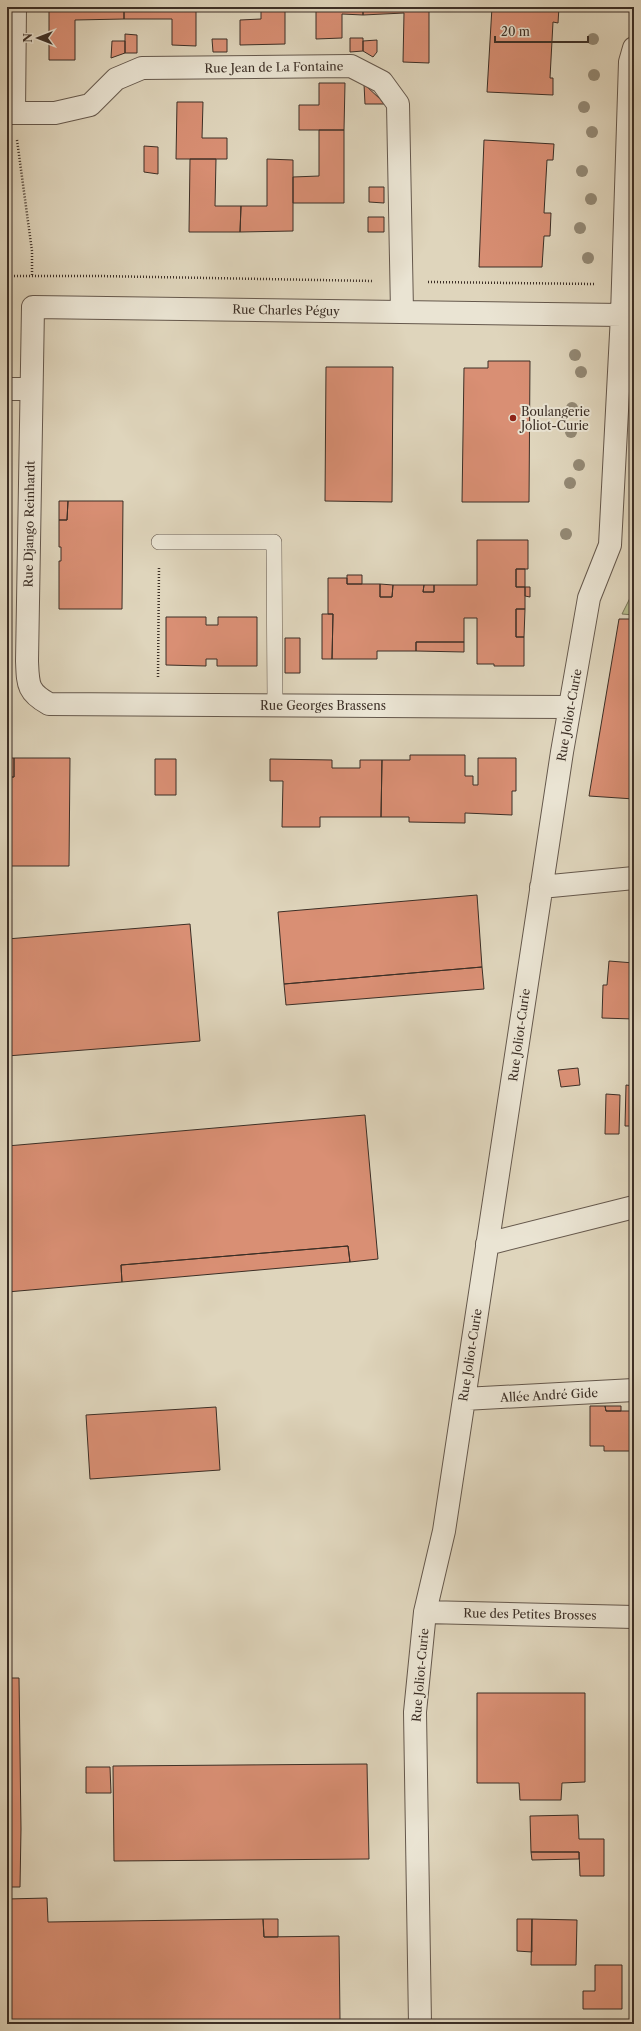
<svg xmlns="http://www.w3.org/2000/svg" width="641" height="2031" font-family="'Libre Caslon Text',serif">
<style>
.green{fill:#b6bc8d;stroke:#79765a}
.building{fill:#d98f74;stroke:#3c2f26}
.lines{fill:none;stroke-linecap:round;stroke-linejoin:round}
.lane-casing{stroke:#65584c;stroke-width:16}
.street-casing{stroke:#65584c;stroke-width:24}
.path{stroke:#3c2f26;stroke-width:2.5;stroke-dasharray:1 2;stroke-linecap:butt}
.lane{stroke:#eae4d3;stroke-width:15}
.street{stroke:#eae4d3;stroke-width:22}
.tree{fill:#938975}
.poi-dot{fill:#8f2418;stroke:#eae4d3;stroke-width:1.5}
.labels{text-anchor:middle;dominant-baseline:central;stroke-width:4;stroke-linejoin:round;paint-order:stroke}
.street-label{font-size:12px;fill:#3c2f26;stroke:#eae4d3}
.poi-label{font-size:12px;fill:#3c2f26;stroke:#eae4d3;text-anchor:start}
</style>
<rect width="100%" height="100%" fill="#dfd5bc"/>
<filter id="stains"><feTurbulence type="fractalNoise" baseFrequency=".005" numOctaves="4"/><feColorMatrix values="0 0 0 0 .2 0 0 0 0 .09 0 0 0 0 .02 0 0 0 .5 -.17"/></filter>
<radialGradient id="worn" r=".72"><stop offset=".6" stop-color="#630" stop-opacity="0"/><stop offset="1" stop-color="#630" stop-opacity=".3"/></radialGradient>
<path class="green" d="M634,590V615L622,614Z"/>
<path class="building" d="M49,7H124V19L75,20V60H49Z
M124,7H196V46L172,45V19H124Z
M261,7H285V44L240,45V20L261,19Z
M316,7H363V15L342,14V38L316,39Z
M363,7H429V63L403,62L404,13L363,15Z
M492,7H559L558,23L553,22L550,78H553V95L487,92Z
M125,34L137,35V53H125Z
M350,38H363V51L350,52Z
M212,39H227V52H213Z
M377,40V52L373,57L363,51V41Z
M112,41H125V53L111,58Z
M319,83H345L344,130H299V105H319Z
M364,84L380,99L384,104H365Z
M177,102H203L202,138H227V159H176Z
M319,130H344V203H293V177L319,176Z
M484,140L554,144L553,160H547L544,213H551L550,236H544L542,267H479Z
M144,146L158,147V174L144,172Z
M190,159H216L215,206H241L240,232H189Z
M267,159L293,160V231L240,232L241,206H267Z
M369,187H384V203L369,202Z
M368,217H384V232H368Z
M488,361H530L529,502H462L464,368H488Z
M326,367H393L392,502L325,501Z
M59,501H68L67,520H59Z
M68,501H123L122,609H59V561H61V547H59V520H67Z
M477,540H528V569H516V587H525V609H516V637H524V666H494V664H477V618H464V642H416V651H377V659H332L333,614H328V578H347V584H380V597H392L393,585H424L423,592H434V585H477Z
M516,569H525V587H516Z
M347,575H362V584H347Z
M380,584L393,585L392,597H380Z
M424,585H434V592H423Z
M525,587H530V597L525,596Z
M516,609H525L524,637H516Z
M322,614H333L332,659H322Z
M166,617H206V625H218V617H257V666H217V659H206V666L166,665Z
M619,619H634V799L589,796Z
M285,638H300V673H285Z
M416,642H464V652L416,651Z
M410,755H465V776H473V785H478V758H516V791H512V815L465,813V823L409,822V817H381L382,760H410Z
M7,758H14V777H7Z
M14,758H70L69,866H7V777H14Z
M155,759H176V795H155Z
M270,759L332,760V768H360V760H382L381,817H320V827H282L283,781H270Z
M477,895L482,967L284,984L278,912Z
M190,924L200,1041L7,1056V939Z
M609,961L634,963V1019L602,1018L603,985H607Z
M482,967L484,989L286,1005L284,984Z
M578,1068L580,1085L561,1087L558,1070Z
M626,1085L634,1086V1126H625Z
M606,1094L620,1095L619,1134H605Z
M365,1115L378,1259L350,1262L348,1246L121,1265L122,1282L7,1292V1146Z
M348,1246L350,1262L122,1282L121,1265Z
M590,1406H605L606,1411H633V1451H604V1446H590Z
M605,1406H621V1411H606Z
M216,1407L220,1470L90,1479L86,1415Z
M7,1678H19L21,1829L20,1887H7Z
M477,1693H585V1782L562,1783L561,1800H520L519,1783H477Z
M367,1764L369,1859L114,1861L113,1766Z
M86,1767H110L111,1793H86Z
M578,1815L579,1839H604V1876H580L579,1852H531L530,1816Z
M531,1852H579V1859L532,1860Z
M47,1898L48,1922L263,1919L264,1937L339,1936L340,2020L280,2021V2024H7V1899Z
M263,1919H278V1937H264Z
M517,1919H532V1952L517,1951Z
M532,1919L577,1920L576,1965H531Z
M595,1965H622V2009H583V1991H595Z"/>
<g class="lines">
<defs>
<path id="lane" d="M159,542H274L275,705"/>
<path id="street" d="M7,113H14L15,7
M14,113H55L90,105L116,79L142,68L351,66L382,82L398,104L402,311
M7,389H31
M570,707L49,704C27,692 28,684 27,661L33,307L622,315
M541,887L634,878
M487,1244L634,1207
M464,1399L634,1390
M425,1612L634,1617
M420,2024L415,1712L425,1612L444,1531L562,752L589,598L610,545L622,315L630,62L634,48"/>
</defs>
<use href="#lane" class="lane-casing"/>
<use href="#street" class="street-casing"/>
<path class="path" d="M17,140L32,251V276
M428,282L595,284
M10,290V276H99L373,281
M158,677L159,566"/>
<use href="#lane" class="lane"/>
<use href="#street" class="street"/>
</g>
<g class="tree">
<circle cx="593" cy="39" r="6"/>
<circle cx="594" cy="75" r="6"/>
<circle cx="584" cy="107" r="6"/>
<circle cx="592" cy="132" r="6"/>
<circle cx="582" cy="171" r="6"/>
<circle cx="591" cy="199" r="6"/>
<circle cx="580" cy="228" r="6"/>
<circle cx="588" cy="258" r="6"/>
<circle cx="575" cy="355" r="6"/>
<circle cx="581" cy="372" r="6"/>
<circle cx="572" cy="408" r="6"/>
<circle cx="571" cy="432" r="6"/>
<circle cx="579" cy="465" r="6"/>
<circle cx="570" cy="483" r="6"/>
<circle cx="566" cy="534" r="6"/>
</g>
<circle class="poi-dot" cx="513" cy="418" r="4"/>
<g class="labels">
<g class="street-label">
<text transform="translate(274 67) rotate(-1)">Rue Jean de La Fontaine</text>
<text transform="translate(286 310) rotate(1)">Rue Charles Péguy</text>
<text transform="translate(29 524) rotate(-89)">Rue Django Reinhardt</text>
<text x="323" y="705">Rue Georges Brassens</text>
<text transform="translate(569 715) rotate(-80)">Rue Joliot-Curie</text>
<text transform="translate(519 1035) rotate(-82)">Rue Joliot-Curie</text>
<text transform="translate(470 1355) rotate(-81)">Rue Joliot-Curie</text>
<text transform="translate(549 1395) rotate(-3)">Allée André Gide</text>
<text transform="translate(530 1614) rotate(1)">Rue des Petites Brosses</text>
<text transform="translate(420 1675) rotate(-85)">Rue Joliot-Curie</text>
</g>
<g class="poi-label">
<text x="521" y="411">Boulangerie<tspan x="521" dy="14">Joliot-Curie</tspan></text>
</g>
</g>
<rect width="641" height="2031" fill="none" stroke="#dfd5bc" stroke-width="24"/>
<rect x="8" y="8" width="625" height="2015" fill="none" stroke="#3c2f26" stroke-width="2"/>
<rect x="12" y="12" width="617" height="2007" fill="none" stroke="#3c2f26"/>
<g transform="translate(38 38) rotate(270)" stroke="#eae4d3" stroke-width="3" paint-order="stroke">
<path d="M0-3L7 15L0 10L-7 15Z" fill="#3c2f26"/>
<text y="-6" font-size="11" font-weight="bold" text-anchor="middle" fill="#3c2f26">N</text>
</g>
<path d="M495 36v6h93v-6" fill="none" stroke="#3c2f26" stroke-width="2"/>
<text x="501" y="36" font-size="12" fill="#3c2f26" stroke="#eae4d3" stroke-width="3" paint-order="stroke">20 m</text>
<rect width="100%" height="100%" filter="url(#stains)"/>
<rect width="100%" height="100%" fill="url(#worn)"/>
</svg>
